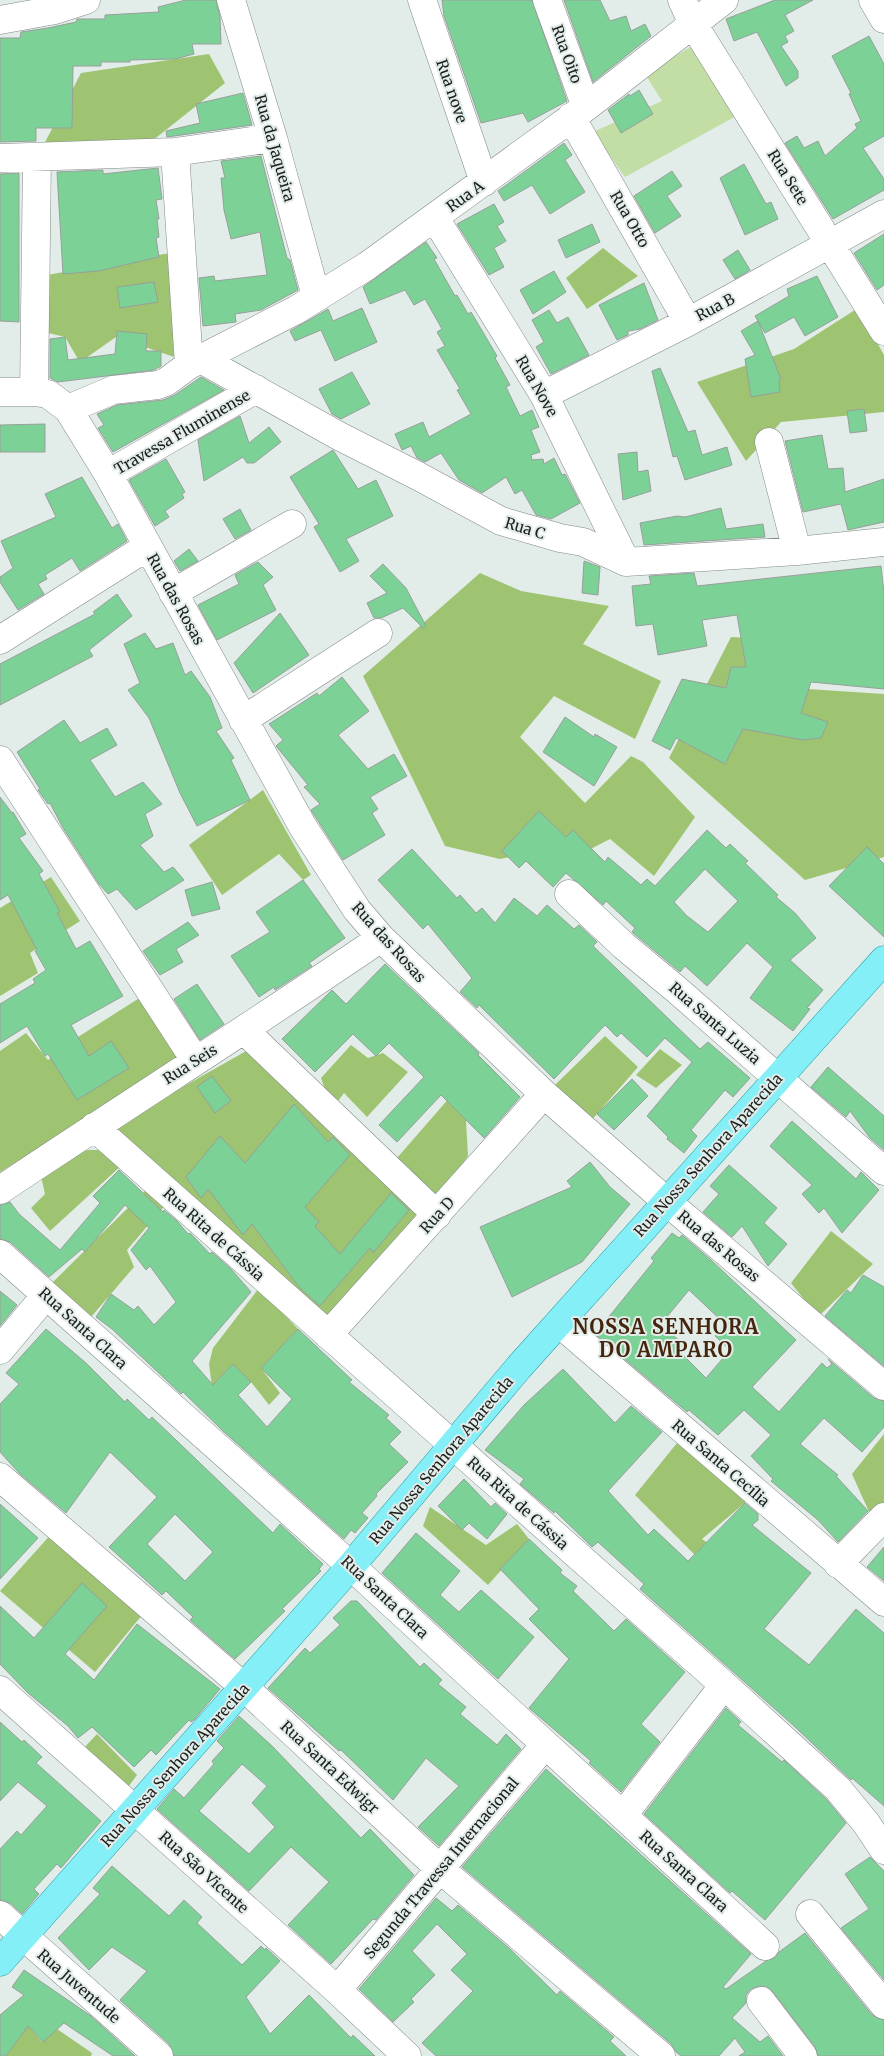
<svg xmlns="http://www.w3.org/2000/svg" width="884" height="2056" font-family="Merriweather,serif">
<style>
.green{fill:#c3dea4}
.forest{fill:#9fc471}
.building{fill:#7cd197;stroke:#989f9a;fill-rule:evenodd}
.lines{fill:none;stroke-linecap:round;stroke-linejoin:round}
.minor-casing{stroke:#818a87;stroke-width:29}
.major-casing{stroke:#2b9fa7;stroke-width:29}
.minor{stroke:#fff;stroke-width:28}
.major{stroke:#85eff7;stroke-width:28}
.labels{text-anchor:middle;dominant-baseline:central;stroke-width:4;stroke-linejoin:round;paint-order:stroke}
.street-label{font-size:15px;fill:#1b1e1d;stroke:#e2ece9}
.district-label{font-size:20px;font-weight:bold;letter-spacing:1px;fill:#45250d;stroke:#e2ece9}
</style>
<rect width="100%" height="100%" fill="#e2ece9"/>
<path class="green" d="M699,42L740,114L625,177L593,132L662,101L645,74Z"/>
<path class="forest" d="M209,54L225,83L152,141L42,148L81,73Z
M603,248L638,276L587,309L566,278Z
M170,253L174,357L116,337L86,358L78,359L65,337L44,332L47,275Z
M858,308L884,355V412L781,422L746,461L697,382L794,349Z
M480,573L521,591L609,606L583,644L661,681L635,739L554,696L520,737L585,803L631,756L643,762L695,817L654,876L610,839L579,855L563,847L500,859L445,846L363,676Z
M731,637L788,640L792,688L884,694V857L805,880L669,758Z
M263,790L311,875L303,880L279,854L222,895L189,845Z
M51,877L80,921L30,953L38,973L0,996V908Z
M141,997L185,1058L0,1172V1051L26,1033L48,1060L78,1037Z
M605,1036L638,1067L590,1122L555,1085Z
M351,1045L368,1058L383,1053L408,1072L367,1117L344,1093L332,1109L321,1078Z
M660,1049L682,1065L656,1088L636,1075Z
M248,1050L421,1218L326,1323L110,1128Z
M457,1089L481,1106L466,1121L468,1156L435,1202L397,1158Z
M89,1150H101L122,1165L50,1231L31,1208L45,1194L41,1176L75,1152Z
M148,1188L167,1203L127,1250L134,1267L85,1324L51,1284Z
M831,1231L873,1264L818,1317L791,1283Z
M259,1288L298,1329L261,1368L280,1393L269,1405L251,1382L233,1364L212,1386L209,1364L213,1348Z
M884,1434V1512L870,1514L852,1474Z
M677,1443L746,1502L702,1539L724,1555L711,1571L635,1495Z
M430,1507L486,1545L517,1524L529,1539L488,1585L423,1526Z
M53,1532L143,1614L95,1672L0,1591Z
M97,1734L137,1775L123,1794L83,1749Z
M23,2020L42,2042L57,2029L92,2053L91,2056H6Z"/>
<path class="building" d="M186,0H216L220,17L221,44H192L194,54L175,59L130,60V62H101V66H73L72,128H36V141L0,142V38H20L21,32L48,28L76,22L77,19H105V15L159,12L158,7Z
M442,0H532L567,101L528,122L523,113L481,123L444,16Z
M564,0H600L610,21L626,16L631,31L645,24L651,36L593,82Z
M775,0H813L785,15L794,31L785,36L788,42L781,46L798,71V78L786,86L757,32L734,41L726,19Z
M869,36L884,64V136L863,148L884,179V190L833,219L785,143L797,136L804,148L818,141L825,156L857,128L855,124L861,121L849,94L851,93L832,56Z
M639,90L653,114L621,133L608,110L629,94L630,96Z
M243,93L252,125L167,137L166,131L200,123L196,104Z
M564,143L572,155L565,160L585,192L550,214L532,185L504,201L498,191Z
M261,156L287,258L290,260L298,290L261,310L235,314L236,322L203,326L199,278L214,276L215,281L267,275L260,232L231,239L224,210L221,178H225L221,161Z
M744,164L766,204L771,202L778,219L745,235L720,178Z
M158,168L162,199L156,200L159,219H157L159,237L156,238L159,257L99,271L63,274L57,172L103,170V174Z
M672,171L682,186L667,196L681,216L655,233L634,196Z
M19,173V322L0,321V174Z
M494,204L504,222L497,226L506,241L494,248L504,267L489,275L457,224Z
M592,224L600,242L566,258L558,240Z
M884,234V285L877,290L854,253Z
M426,242L437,258L434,259L455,296L457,295L468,314L471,312L497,356L495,358L510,385L506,387L520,416L532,410L539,427L531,430L540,452L531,455L532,460L543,459L544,464L554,458L562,475L565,474L580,503L551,519L536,515L522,490L515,494L506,477L482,493L459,480L441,453L425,462L417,458L411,446L402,450L395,434L423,422L429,437L471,414L457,390L460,389L437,350L445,346L437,332L442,329L425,299L414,305L405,290L370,304L363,287Z
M738,250L750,270L735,279L723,260Z
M554,271L566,292L533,314L520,290Z
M817,276L838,317L805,336L794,317L765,333L755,316L789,296L787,289Z
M154,282L158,302L120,308L117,287Z
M644,283L658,320L640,329L628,331V335L617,340L599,305Z
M362,308L377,342L335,361L321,330L295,341L290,331L328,309L333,321Z
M549,310L557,323L568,317L589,355L551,374L536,347L544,342L532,320Z
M758,321L781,379L779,380L780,392L751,397L745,359L755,355L741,331Z
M117,331L147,334L146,351H161V366L154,370L58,382L50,378V339L65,337L68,360L115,354Z
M660,368L688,432L695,430L702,455L727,447L732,465L685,480L677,456L673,457L652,371Z
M352,372L370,404L341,419L332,414L319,389Z
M201,377L224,390L113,452L98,428L104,425L97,414L117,405L163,400L175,395Z
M864,409L867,431L850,433L847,411Z
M240,416L249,443L269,427L281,442L254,463H247L243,457L204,481L198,440Z
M45,424V452H0V425Z
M822,435L828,469L843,468L845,492L884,479V522L848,530L841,504L803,512L785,441Z
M333,450L358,489L376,480L393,516L346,539L359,561L340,572L314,527L319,524L290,477Z
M637,452L638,472L648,470L651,491L623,500L618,454Z
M166,459L185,492L182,494L184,498L165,511L169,517L155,526L129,480Z
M82,477L112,528L118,524L127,541L80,571L72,558L45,575L47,579L38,584L44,594L18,610L0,582V577L13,568L1,541L56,517L45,494Z
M721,508L726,529L763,524L765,537L644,545L640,523L677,516L685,517Z
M240,509L251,530L235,539L223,519Z
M189,549L198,561L180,571L174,561Z
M584,561L600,567L598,595L582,593Z
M258,562L273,577L263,585L276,610L217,640L198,605L239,584L235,575Z
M383,564L406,588L426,626L423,628L403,608L381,618H374L367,603L387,593L370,576Z
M881,566L884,593V689L811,682L801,713L828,722L821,738L803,740L743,729L725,764L676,738L670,750L652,741L682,679L726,688L731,667H746L737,615L702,620L707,646L658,655L653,624L636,626L632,586L651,584L649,576L694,573L697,586Z
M117,594L132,616L89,650L93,656L0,705V664L95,614L93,612Z
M280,613L309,655L253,693L234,663Z
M145,633L156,649L173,643L185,675L191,671L210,697L222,728L216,731L234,758L231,760L250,800L197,826L180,793L149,718L128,690L140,683L124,644Z
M342,677L369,711L338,735L368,769L394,754L407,776L370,797L378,809L372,813L385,835L343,860L311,810L320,804L304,787L308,785L276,746L283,740L269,724L317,693L319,696Z
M565,717L594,737L595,734L617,747L594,786L543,752Z
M64,720L80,743L107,728L117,745L90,760L115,797L143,782L162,804L145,814L153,836L140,845L164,872L173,867L184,880L136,910L117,889L108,894L99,884L63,828L50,803L48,804L38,790L40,789L17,752Z
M0,797L12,813L13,812L26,834L19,838L43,871L39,874L60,912L57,913L76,949L90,941L123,996L71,1025L89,1056L111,1041L129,1068L77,1100L48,1054L45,1056L27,1026L0,1043V1004L35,983L33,979L46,970L35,951L37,950L8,895L0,900Z
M539,811L566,837L573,830L605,862L608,857L641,885L647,879L655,886L707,830L726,848L730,844L748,861L745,863L778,895L776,897L795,913L816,938L790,960L823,990L807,1008L810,1009L793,1031L750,998L773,967L747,943L707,986L685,966L680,972L632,932L635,928L606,901L603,905L566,873L553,887L526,861L519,868L502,851ZM705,869L738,901L708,932L687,916L674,902Z
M867,847L884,864V937L829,886Z
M412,849L457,898L460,895L476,913L482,908L495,923L514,898L537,916L547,905L574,929L579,925L597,942L593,946L700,1049L708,1042L750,1078L733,1097L725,1090L691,1130L697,1136L684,1153L667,1139L668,1137L647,1116L692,1062L665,1038L647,1057L621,1033L617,1037L605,1025L554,1079L479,1005L477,1008L460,992L472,978L428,924L423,929L378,880Z
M303,880L345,938L309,963L312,966L275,990L274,987L259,997L231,956L270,932L256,912Z
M212,882L220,909L192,916L185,890Z
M188,922L199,935L176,949L183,962L160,975L143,951Z
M385,964L479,1053L478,1055L520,1097L484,1138L441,1095L397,1142L379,1125L424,1077L389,1043L376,1056L353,1034L315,1072L282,1039L330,992L332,990L346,1004Z
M197,984L224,1024L200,1040L174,999Z
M828,1067L884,1116V1150L870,1138L850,1111L846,1117L811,1087Z
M212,1076L231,1101L215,1113L197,1087Z
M632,1079L648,1096L614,1130L597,1114Z
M294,1104L328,1142L333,1137L350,1155L305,1207L319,1222L315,1226L340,1254L391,1193L409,1210L373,1253L370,1248L320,1306L299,1287L252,1224L243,1235L208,1189L201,1198L186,1177L220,1136L245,1163Z
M792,1121L856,1179L861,1172L879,1190L842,1233L824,1208L819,1213L802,1194L812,1185L770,1146Z
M590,1162L610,1187L630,1204L582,1262L512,1297L480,1227L572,1187L567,1181Z
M729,1165L777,1208L764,1223L787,1244L768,1266L742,1226L732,1237L703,1212L719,1194L710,1186Z
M119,1170L163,1212L164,1210L177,1221L188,1234L190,1233L192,1235L210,1254L212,1252L231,1269L251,1292L192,1361L213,1385L233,1364L251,1382L238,1395L267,1427L292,1399L261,1368L298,1329L352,1380L349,1382L389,1415L386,1418L401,1432L389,1444L408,1462L376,1494L377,1496L362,1513L368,1518L355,1533L351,1530L344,1539L223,1431L183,1392L181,1394L112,1329L96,1317L111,1294L134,1310L138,1306L154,1325L176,1302L150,1266L146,1270L131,1250L149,1228L125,1205L85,1252L82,1249L49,1277L10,1242L0,1239V1205L10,1202L19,1214L60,1250L100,1203L93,1196Z
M672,1233L679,1238L682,1235L711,1260L796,1340L752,1387L779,1412L822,1363L827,1368L832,1364L828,1359L874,1398L884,1401V1427L862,1452L824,1418L800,1444L838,1475L836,1476L868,1511L838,1542L818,1520L771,1481L773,1479L751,1456L771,1435L744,1410L718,1435L689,1410L687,1412L595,1334L654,1261L651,1258ZM689,1290L726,1325L715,1336L730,1350L706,1378L679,1351L684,1345L661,1324Z
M863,1275L884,1287V1366L825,1316L847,1290L851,1293Z
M0,1291L17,1305L0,1326Z
M46,1329L86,1363L125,1402L127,1399L149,1420L152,1417L273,1533L280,1524L323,1564L319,1569L321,1571L282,1609L285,1611L235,1659L190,1620L193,1617L166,1591L162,1595L109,1547L157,1497L110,1452L66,1513L20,1474L0,1452V1404L19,1384L6,1373ZM175,1514L213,1552L185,1581L147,1544Z
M563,1369L615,1423L631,1406L662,1432L608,1491L648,1535L654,1529L688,1561L745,1503L758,1514V1520L752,1525L811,1573L764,1629L809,1665L856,1609L884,1633V1806L852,1778L851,1780L794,1726L640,1589L644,1584L598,1542L592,1547L555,1511L554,1513L520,1484L524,1479L485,1450L524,1405Z
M464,1479L491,1507L495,1503L507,1514L487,1539L469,1523L462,1530L438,1506Z
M0,1504L38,1538L0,1579Z
M416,1533L460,1571L440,1595L459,1612L481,1590L534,1637L498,1679L382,1573Z
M529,1539L562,1570L560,1573L577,1586L573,1591L614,1631L626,1619L685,1672L641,1724L660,1742L621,1792L589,1763L591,1761L529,1708L569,1659L529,1619L539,1609L500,1569Z
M884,1547V1581L867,1567Z
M82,1583L107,1606L65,1654L94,1680L137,1624L220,1689L194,1720L191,1722L189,1720L156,1755L151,1750L134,1767L92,1727L78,1738L68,1726L28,1693L0,1664V1606L34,1638Z
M351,1601H357L420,1667L424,1663L442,1680L438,1684L466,1707L460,1714L497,1745L506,1734L521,1749L439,1846L418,1827L459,1786L426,1758L393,1800L341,1750L339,1751L268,1688L305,1648L310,1653L340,1625L333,1618Z
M726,1708L741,1722L738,1725L782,1762L784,1760L827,1800L846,1823L765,1920L732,1891L730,1893L644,1814Z
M239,1716L271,1745L361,1838L370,1829L414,1875L376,1920L373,1919L331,1964L288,1925L329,1882L291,1847L249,1891L157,1809L174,1789L184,1798L214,1764L212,1761L224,1748L217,1741ZM242,1764L267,1786L252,1803L275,1827L249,1854L199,1811Z
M0,1722L22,1742L24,1740L42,1757L36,1763L101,1821L61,1868L57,1864L34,1889L39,1894L22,1914L10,1903L0,1900V1849L17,1831L21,1835L47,1806L18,1782L0,1801Z
M546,1769L751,1954L723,1987L726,1989L766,1961L776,1957L779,1952L805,1933L872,2015L884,2020V2056H818L815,2047L773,1992L767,1987L759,1986L751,1989L746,1995V2003L732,2018L760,2042L768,2036L783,2056H739L745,2052L735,2038L719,2056H681L676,2052L671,2044L462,1867Z
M870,1857L884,1871V1980L841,1928L869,1909L845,1874Z
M112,1866L169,1916L184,1900L202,1917L197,1923L242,1965L261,1946L265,1950L266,1948L280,1961L246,1997L270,2034L309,1995L351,2038L353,2035L375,2056H174L169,2044L120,2000L147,1971L112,1947L89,1970L58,1938L100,1894L93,1888Z
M436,1898L452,1911L458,1905L510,1949L557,1995L560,1991L614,2037L610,2041L626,2056H436L422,2043L473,1991L451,1970L467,1954L437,1924L412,1951L435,1975L411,1999L414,2002L393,2022L359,1989Z
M24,1970L91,2016L135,2056H113L64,2023L43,2042L28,2026L6,2056H0V2015L24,1995L12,1987Z"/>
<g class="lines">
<defs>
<path id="minor" d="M231,0L273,138L316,296
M422,0L484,182
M547,0L586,107
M682,0L693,24L884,331
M873,0L884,19
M0,20L55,10L86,0
M571,117L688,322
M175,152L189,365
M0,158L175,152L273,138
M435,218L544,395L626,562
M201,359L339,436L418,476L501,521L560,538L583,542L626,562L797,551L884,542
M0,392H34L48,394L68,409L108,474L303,827L357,910L381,938L544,1094L666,1201L884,1386
M34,392L37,158
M544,395L688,322L884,214
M68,409L113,390L158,385L166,382L189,365L296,310L367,266L586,107L724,0
M769,442L797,551
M108,474L256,389
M173,593L292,524
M0,640L147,547
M243,720L378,633
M0,760L195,1060
M569,894L624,946L677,990L884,1171
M245,1031L437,1215
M94,1127L724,1685L838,1789L866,1823L884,1850
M0,1190C127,1105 255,1024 381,938
M0,1254L351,1566L765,1946
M559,1323L884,1602
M328,1335L544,1094
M0,1350L46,1295
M0,1477L244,1687L440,1869L661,2056
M838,1564L884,1517
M0,1690L337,1990L407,2056
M623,1815L724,1685
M810,1914L884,2005
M0,1915L159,2056
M337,1990L545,1745
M761,2001L803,2056"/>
<path id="major" d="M0,1962L351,1566L519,1367L884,960"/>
</defs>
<use href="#minor" class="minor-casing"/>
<use href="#major" class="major-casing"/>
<use href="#minor" class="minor"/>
<use href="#major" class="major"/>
</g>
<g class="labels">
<g class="street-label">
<text transform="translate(567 54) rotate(70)">Rua Oito</text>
<text transform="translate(452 91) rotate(71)">Rua nove</text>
<text transform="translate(275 148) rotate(74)">Rua da Jaqueira</text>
<text transform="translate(788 177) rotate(58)">Rua Sete</text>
<text transform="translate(465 196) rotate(-36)">Rua A</text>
<text transform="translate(630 219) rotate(60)">Rua Otto</text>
<text transform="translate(715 307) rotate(-28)">Rua B</text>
<text transform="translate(537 386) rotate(60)">Rua Nove</text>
<text transform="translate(182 432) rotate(-30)">Travessa Fluminense</text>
<text transform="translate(525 528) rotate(17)">Rua C</text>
<text transform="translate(176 599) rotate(61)">Rua das Rosas</text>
<text transform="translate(389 942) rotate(48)">Rua das Rosas</text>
<text transform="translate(715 1023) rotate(41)">Rua Santa Luzia</text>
<text transform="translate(190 1064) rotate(-32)">Rua Seis</text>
<text transform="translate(708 1155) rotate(-48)">Rua Nossa Senhora Aparecida</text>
<text transform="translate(437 1215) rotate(-48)">Rua D</text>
<text transform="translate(214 1234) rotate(42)">Rua Rita de Cássia</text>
<text transform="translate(719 1246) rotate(40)">Rua das Rosas</text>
<text transform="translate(83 1328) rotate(42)">Rua Santa Clara</text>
<text transform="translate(441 1460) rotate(-50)">Rua Nossa Senhora Aparecida</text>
<text transform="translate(721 1463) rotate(41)">Rua Santa Cecília</text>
<text transform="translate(518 1503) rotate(42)">Rua Rita de Cássia</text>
<text transform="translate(385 1597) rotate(43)">Rua Santa Clara</text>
<text transform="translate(175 1765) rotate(-48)">Rua Nossa Senhora Aparecida</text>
<text transform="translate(330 1767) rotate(43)">Rua Santa Edwigr</text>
<text transform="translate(441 1868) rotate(-50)">Segunda Travessa Internacional</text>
<text transform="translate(684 1871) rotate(42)">Rua Santa Clara</text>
<text transform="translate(204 1872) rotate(42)">Rua São Vicente</text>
<text transform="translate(79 1986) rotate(41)">Rua Juventude</text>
</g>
<g class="district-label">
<text x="666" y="1326">NOSSA SENHORA<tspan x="666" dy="23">DO AMPARO</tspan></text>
</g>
</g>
</svg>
